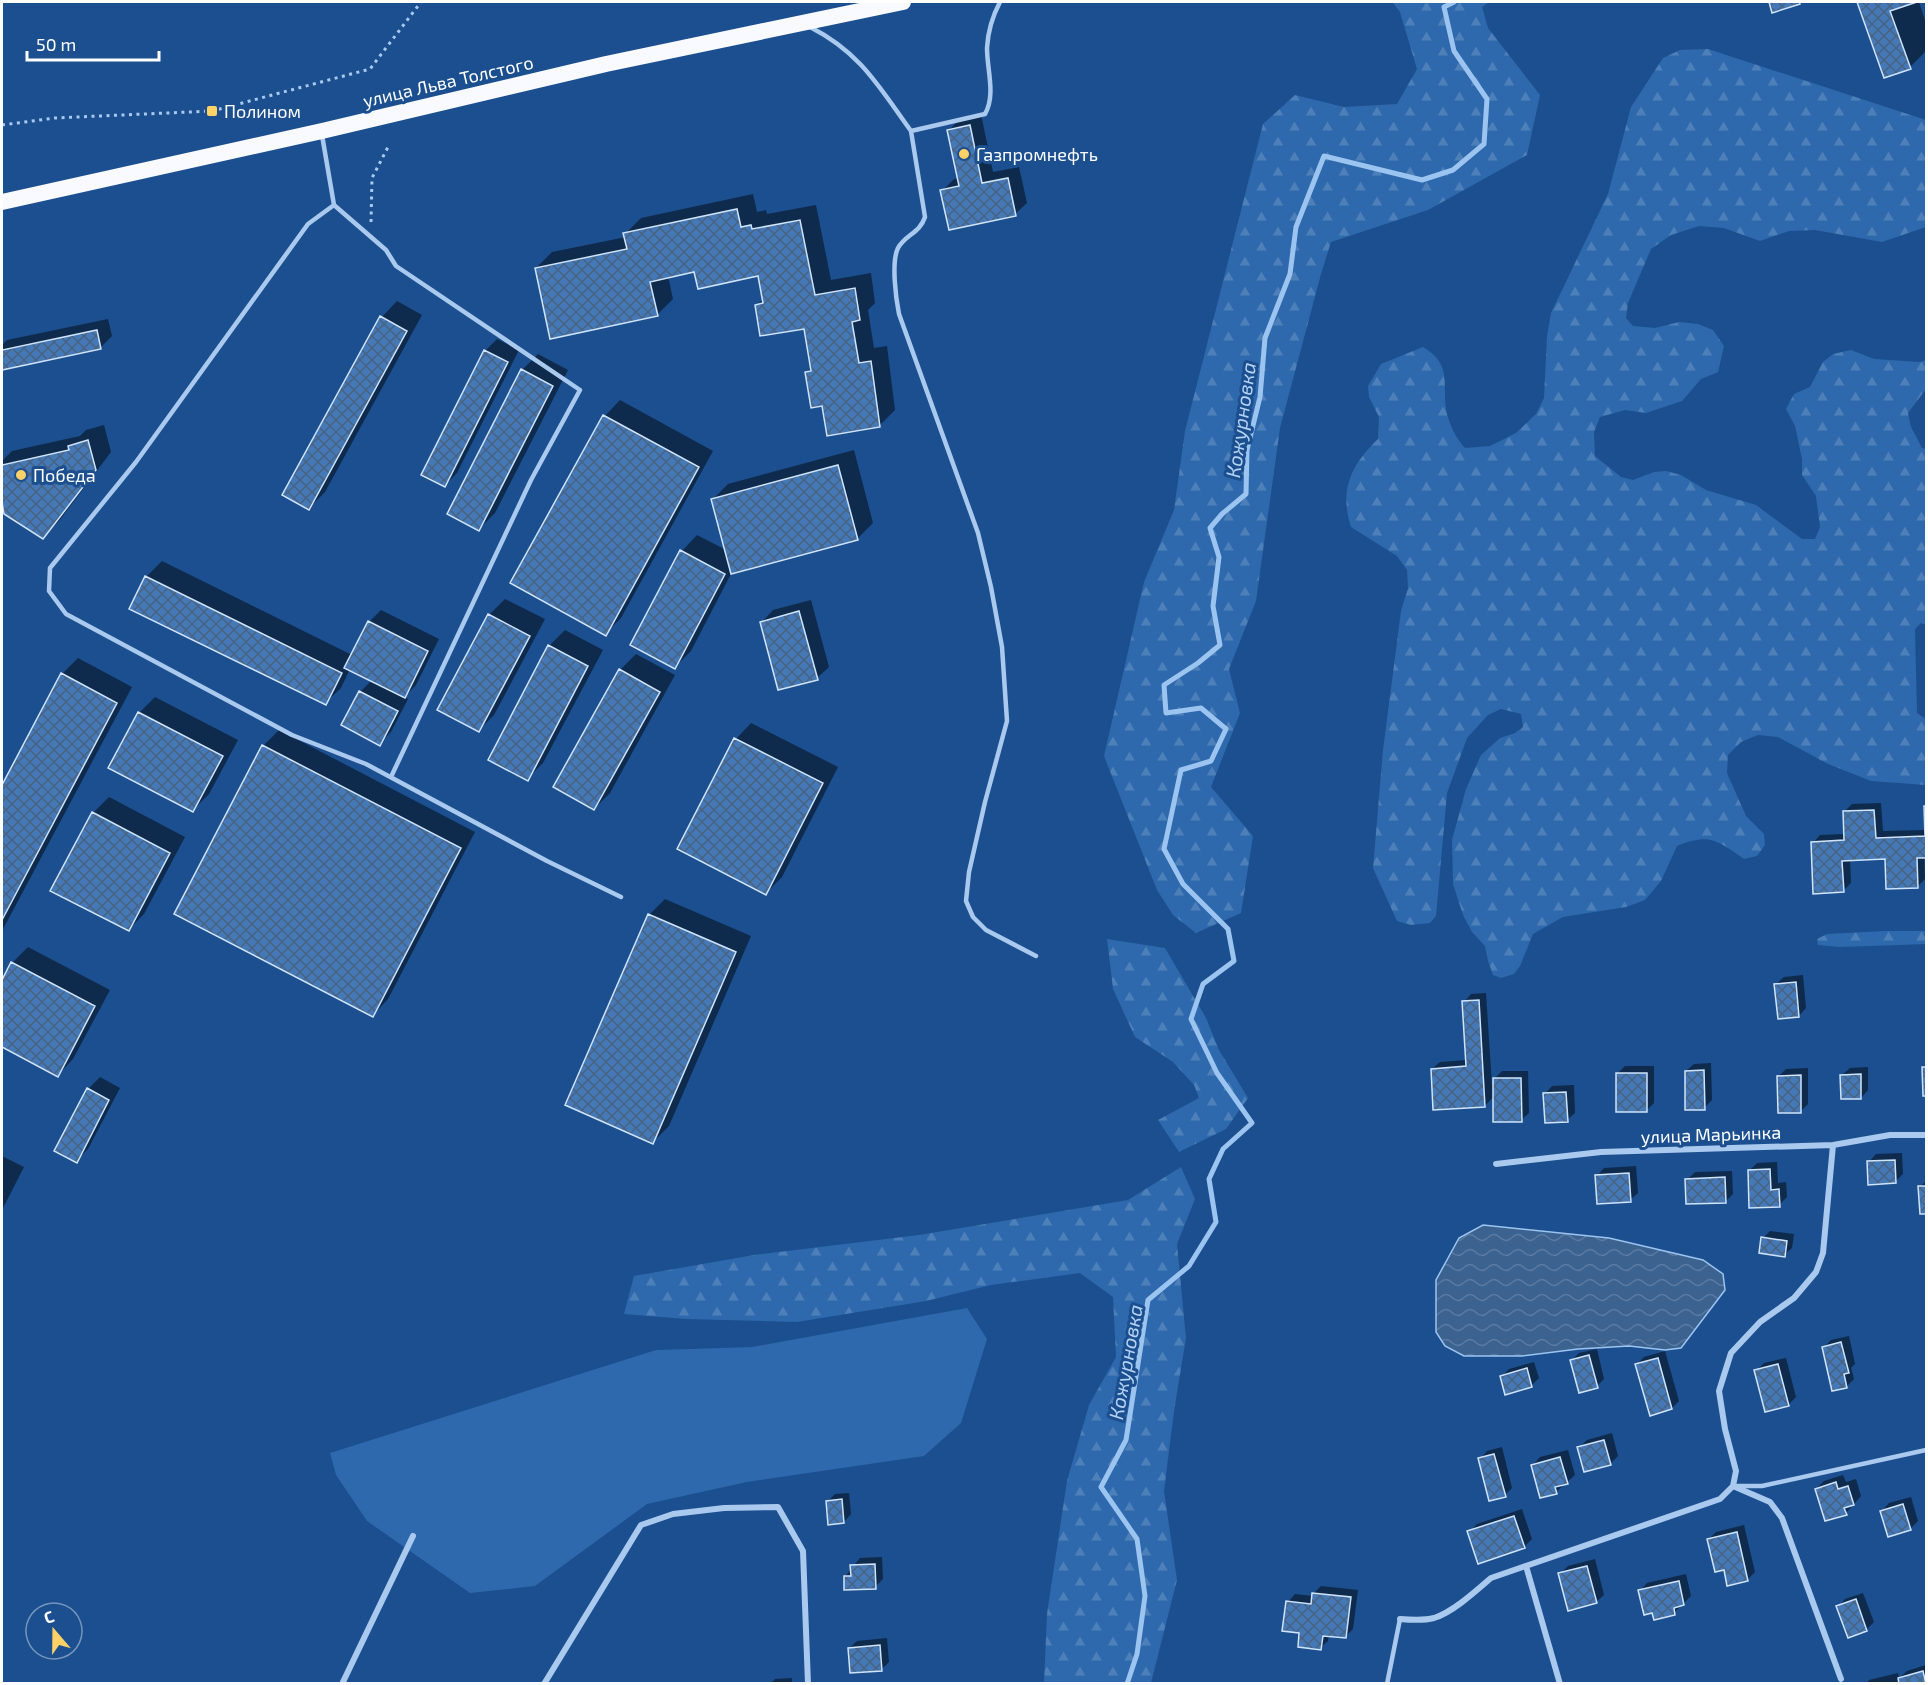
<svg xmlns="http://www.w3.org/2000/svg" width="1928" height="1685" font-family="'Exo 2',sans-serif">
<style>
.green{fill:#2e69ad}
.forest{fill:url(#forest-firs)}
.water{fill:url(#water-waves);stroke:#9cc4f0;stroke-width:1.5}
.shadow{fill:#0007}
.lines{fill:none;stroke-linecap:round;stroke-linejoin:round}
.stream{stroke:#9cc4f0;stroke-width:5}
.building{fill:url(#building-cross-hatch);stroke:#cfe3fa;stroke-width:1.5}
.path{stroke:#a9c9ee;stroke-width:3;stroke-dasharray:3 4.5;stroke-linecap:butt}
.service{stroke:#a9c9ee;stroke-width:4.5}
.minor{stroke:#a9c9ee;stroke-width:6}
.trunk{stroke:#f8faff;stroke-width:16}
.poi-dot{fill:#ffd166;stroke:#1b4f8f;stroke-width:2}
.labels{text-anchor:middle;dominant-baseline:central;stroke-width:6;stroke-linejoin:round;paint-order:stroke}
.street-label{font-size:18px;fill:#fff;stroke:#1b4f8f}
.poi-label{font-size:18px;fill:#fff;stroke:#1b4f8f;text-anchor:start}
.water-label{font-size:20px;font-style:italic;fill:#b5d3f5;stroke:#1b4f8f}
</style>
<defs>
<pattern id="forest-firs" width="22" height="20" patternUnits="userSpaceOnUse" patternTransform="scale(1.5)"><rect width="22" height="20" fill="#2e69ad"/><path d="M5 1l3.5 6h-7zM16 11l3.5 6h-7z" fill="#4d80b9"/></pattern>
<pattern id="water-waves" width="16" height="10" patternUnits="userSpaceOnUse" patternTransform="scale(1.5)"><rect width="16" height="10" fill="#3c6290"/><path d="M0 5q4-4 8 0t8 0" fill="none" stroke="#597aa1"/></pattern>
<pattern id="building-cross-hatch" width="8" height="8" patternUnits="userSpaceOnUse" patternTransform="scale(1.5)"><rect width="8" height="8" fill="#4478b7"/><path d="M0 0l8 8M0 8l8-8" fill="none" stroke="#486282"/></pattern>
</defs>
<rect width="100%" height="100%" fill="#1b4f8f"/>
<path class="green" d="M967,1308L987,1339L961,1423L924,1456L747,1482L647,1504L535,1586L470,1593L367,1521L336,1475L330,1453L656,1350L752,1347Z"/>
<path class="forest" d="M1393,2H1489L1482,7L1488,28L1540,95L1527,155L1428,210L1331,242L1321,274L1280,428L1256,601L1229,669L1240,713L1211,787L1253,836L1241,913L1196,933L1173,915L1157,890L1104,756L1144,582L1174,510L1185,431L1263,124L1295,95L1344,107L1397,104L1417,69L1400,12Z
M1708,49L1926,120V227L1882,242L1815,230L1789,231L1760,241L1724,228L1699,226L1671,235L1651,249L1628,303L1626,318L1633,326L1655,328L1679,322L1698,324L1713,330L1724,346L1718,372L1701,379L1682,401L1646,413L1625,410L1600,417L1594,432L1595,456L1621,477L1633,480L1654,472L1666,471L1681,475L1706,490L1756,505L1802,539H1815L1820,527L1816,496L1802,475V459L1795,426L1786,409L1794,394L1810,387L1823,362L1833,354L1851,350L1874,359L1920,362L1926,360V389L1908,413L1911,427L1922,448L1926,449V625L1921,623L1915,629L1917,713L1926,719V785L1871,781L1828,764L1778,737L1758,735L1741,742L1728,755L1727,773L1746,816L1764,834L1765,845L1757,856L1744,859C1716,840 1710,833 1677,846L1661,881L1645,900L1626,907L1563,917L1533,934L1520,966L1514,974L1501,978L1493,975L1488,961L1485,946L1472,932L1463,915L1453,884L1452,840L1466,789L1481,755L1500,738L1515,733L1523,727L1521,714L1501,709L1488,715L1467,738L1447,793L1436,916L1430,923L1411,925L1397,921L1373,868L1383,750L1401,611L1408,588L1407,570L1397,556L1351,527C1339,490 1351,465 1378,439L1379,417L1369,397L1368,386L1381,364L1423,347C1454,365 1441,386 1447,414C1451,428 1456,438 1465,448L1490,446L1516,433L1536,414L1544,398L1547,336L1551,313L1608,194L1631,107L1663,58L1680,50Z
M1885,931H1926V944L1840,947L1818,945L1817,939L1827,934Z
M1107,939L1165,948L1206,1018L1219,1050L1248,1098L1226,1129L1179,1152L1158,1120L1199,1098L1194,1085L1173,1062L1135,1037L1113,989Z
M1181,1167L1195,1199L1177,1244L1186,1338L1174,1411L1164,1491L1177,1580L1151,1683H1044L1047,1614L1067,1481L1089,1405L1116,1357L1113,1297L1080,1273L991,1285L926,1301L797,1322L686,1319L624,1314L634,1276L754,1255L919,1235L1128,1200Z"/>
<path class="water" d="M1483,1225L1609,1238L1703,1260L1723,1274L1725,1290L1681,1348L1665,1350L1629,1346L1578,1349L1522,1356H1464L1445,1346L1436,1332V1280L1459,1238Z"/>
<path class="shadow" d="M1858,2H1919L1926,23V51L1910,67L1885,76Z
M981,114L993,172L1019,167L1027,203L1015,214L942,191L954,179L959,178L949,130L961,118Z
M753,194L757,212L766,210L767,214L816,205L831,280L871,273L875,303L868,310L874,348L887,346L895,410L879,426L823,405L806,373L812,367L806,327L757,305L764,298L759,275L695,270L668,276L673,299L657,315L536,268L552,252L626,237L625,234L641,218Z
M397,301L422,315L325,492L309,508L382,317Z
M108,319L112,336L100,348L2,368V345L7,340Z
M497,339L519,350L457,473L445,485L485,351Z
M538,354L568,370L495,513L479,529L522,370Z
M620,400L713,451L621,618L605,634L512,583L605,416Z
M104,425L111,452L59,521L43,537L5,513L2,494V461L12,451L80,436L86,430Z
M854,450L873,523L857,539L732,572L691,651L675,667L682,551L697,535L726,550L712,500L728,484Z
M162,561L352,655L369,622L381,610L439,639L416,685L404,697L408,699L391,732L379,744L360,692L372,680L350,669L341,688L325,703L146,577Z
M505,599L545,619L494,715L479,730L489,615Z
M811,600L829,667L817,678L762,622L773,610Z
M565,630L603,650L543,763L527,779L549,646Z
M636,654L675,675L610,793L594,809L620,670Z
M78,658L132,687L2,931V788L62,674Z
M155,697L238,740L209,794L193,810L110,767L139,713Z
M751,723L838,767L782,877L766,893L736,739Z
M279,730L475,832L388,999L373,1015L263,746Z
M109,797L185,837L144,914L128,930L93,813Z
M1881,803L1883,831L1926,830V805V856H1924L1925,879L1918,886L1886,858L1850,859L1851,883L1843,891L1813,843L1820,835L1845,834L1844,812L1852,804Z
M665,899L751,936L669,1126L653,1142L649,915Z
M28,947L110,990L73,1059L58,1075L2,1046V984L12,963Z
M1803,975L1806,1008L1799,1016L1776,984L1784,977Z
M1486,993L1492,1086H1494V1079L1502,1071H1528L1529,1113L1521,1120L1494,1096L1485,1106L1432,1069L1440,1062L1467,1060L1464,1002L1471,994Z
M1711,1063L1712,1100L1704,1108L1686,1071L1694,1064Z
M1625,1066H1654V1103L1646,1111L1617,1074Z
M1868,1067V1090L1861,1098L1842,1075L1850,1068Z
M1808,1068V1104L1801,1111L1779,1076L1786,1069Z
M100,1077L120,1088L88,1149L76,1161L88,1089Z
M1574,1085L1575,1113L1567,1120L1545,1094L1552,1086Z
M1902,1153L1903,1174L1895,1182L1869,1162L1876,1154Z
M2,1156L24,1167L2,1210Z
M1777,1162L1778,1183L1786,1182L1787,1197L1779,1205L1750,1170L1757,1163Z
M1636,1166L1638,1193L1630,1200L1597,1176L1604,1168Z
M1732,1171L1733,1194L1725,1202L1687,1180L1695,1172Z
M1926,1181V1213H1922L1920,1187Z
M1770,1231L1794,1234L1792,1248L1784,1255L1763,1238Z
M1849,1336L1855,1364L1851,1368L1854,1379L1846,1387L1824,1347L1831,1340Z
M1597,1349L1604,1379L1597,1386L1572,1360L1579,1353Z
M1665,1351L1679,1401L1672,1408L1637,1364L1644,1357Z
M1786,1358L1796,1397L1788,1405L1756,1371L1764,1363Z
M1534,1362L1539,1378L1531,1386L1502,1376L1509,1369Z
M1612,1433L1618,1456L1610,1464L1579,1448L1587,1440Z
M1502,1447L1512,1488L1505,1495L1480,1459L1487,1451Z
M1568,1450L1575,1475L1556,1492L1533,1465L1540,1457Z
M1843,1475L1846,1482L1856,1479L1861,1496L1846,1513L1816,1489L1824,1481Z
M849,1493L851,1514L844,1522L828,1501L835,1494Z
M1911,1497L1918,1521L1910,1529L1882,1511L1889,1503Z
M1522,1509L1532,1539L1524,1547L1469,1532L1477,1524Z
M1744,1525L1755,1572L1748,1579L1728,1584L1725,1568L1709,1539L1716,1532Z
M882,1557L883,1579L875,1587L845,1577L860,1558Z
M1595,1559L1604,1595L1596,1602L1560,1574L1568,1566Z
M1686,1574L1691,1596L1674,1613L1640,1591L1647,1583Z
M1321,1586L1358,1590L1353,1629L1345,1637L1329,1635L1328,1641L1320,1648L1288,1602L1295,1594L1313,1596L1314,1593Z
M1863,1593L1874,1622L1866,1630L1838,1607L1845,1599Z
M887,1638L889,1662L881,1670L849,1648L857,1641Z
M1926,1665V1684H1866L1869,1680L1898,1673L1899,1678L1907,1671Z
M792,1678V1684H770L775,1679Z"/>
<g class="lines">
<path class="stream" d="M1127,1684L1137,1654L1145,1596L1137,1539L1101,1487L1126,1440L1148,1300L1189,1266L1216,1222L1209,1179L1223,1149L1252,1123L1217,1073L1191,1019L1203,984L1234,961L1228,929L1183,884L1164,849L1181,770L1211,761L1226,729L1201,708L1166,713L1164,685L1198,663L1220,645L1213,606L1219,557L1210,528L1222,514L1246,494L1247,450L1260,397L1265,338L1290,274L1296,227L1324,156L1422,180L1453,170L1484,144L1487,99L1454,51L1444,7L1454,2"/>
</g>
<path class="building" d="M1769,2H1799L1800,4L1772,13Z
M1857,2H1917L1890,11L1911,69L1884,78Z
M970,125L982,183L1008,178L1016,216L949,230L940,190L959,186L947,130Z
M737,209L741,227L751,225L752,229L800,220L815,295L855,288L860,320L852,322L859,363L871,361L880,427L827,436L822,406L811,408L805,372L811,371L804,329L760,336L755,305L763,303L758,276L698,289L694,272L650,282L658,316L550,339L535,268L627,249L623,233Z
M380,316L407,331L309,510L282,495Z
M97,330L101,349L2,370V350Z
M484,350L508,362L445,487L421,475Z
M521,369L553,386L479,531L447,514Z
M603,415L699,467L606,636L510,583Z
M88,440L96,470L43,539L4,514L2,502V465L69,450L68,446Z
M838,465L858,540L731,574L711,499Z
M680,550L725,574L675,669L630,645Z
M145,576L342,673L326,705L129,609Z
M799,611L818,680L778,690L760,622Z
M488,614L530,636L479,732L437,710Z
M368,621L428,651L405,698L344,668Z
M548,645L588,666L528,781L488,760Z
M619,669L660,692L594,810L553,787Z
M61,673L117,703L2,920V785Z
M359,691L398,711L380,746L341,725Z
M138,712L223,756L193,812L108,768Z
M734,738L823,783L766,895L677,849Z
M262,745L461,848L373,1017L174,914Z
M1924,806H1926V858H1917L1918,888L1886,889L1885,859L1842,861L1844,892L1813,894L1811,842L1844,840L1843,811L1874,810L1876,838L1925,836Z
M92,812L170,853L129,931L50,891Z
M648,914L736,952L653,1144L565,1105Z
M11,962L95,1006L58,1077L2,1047V980Z
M1796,982L1799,1017L1778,1019L1774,984Z
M1479,1000L1485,1107L1433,1110L1431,1069L1466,1066L1462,1001Z
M1922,1067H1926V1096H1923Z
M1704,1070L1705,1110H1685V1071Z
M1616,1073H1647V1112H1616Z
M1861,1074V1099H1841L1840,1075Z
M1801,1075V1113H1778L1777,1076Z
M1493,1078H1521L1522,1122H1493Z
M87,1088L109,1100L77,1163L54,1151Z
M1566,1092L1568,1122L1545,1123L1543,1093Z
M1895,1160L1896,1183L1868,1185L1867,1161Z
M1770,1169L1771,1190L1779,1189L1780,1207L1749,1208L1748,1170Z
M1629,1173L1631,1202L1597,1204L1595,1175Z
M1725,1177L1726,1203L1686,1204L1685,1179Z
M1918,1186H1926V1214H1920Z
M1761,1237L1787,1241L1785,1257L1759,1253Z
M1841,1342L1849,1373L1844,1374L1847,1388L1832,1391L1822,1347Z
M1589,1355L1598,1388L1579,1393L1570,1360Z
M1658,1358L1672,1409L1650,1416L1635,1364Z
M1778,1364L1789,1406L1765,1412L1754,1370Z
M1527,1368L1532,1387L1505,1395L1500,1376Z
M1604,1440L1611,1465L1584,1472L1577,1447Z
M1494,1454L1506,1497L1489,1501L1478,1458Z
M1560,1457L1568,1484L1555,1487L1557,1494L1540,1498L1531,1465Z
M1836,1482L1838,1489L1848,1486L1854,1505L1844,1508L1847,1515L1825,1521L1815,1489Z
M842,1499L844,1523L828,1525L826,1501Z
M1903,1504L1911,1530L1888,1537L1880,1511Z
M1514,1516L1525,1548L1478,1564L1467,1531Z
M1737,1532L1748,1581L1727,1586L1724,1570L1715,1572L1707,1539Z
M875,1564L876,1589L844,1590V1576H851L850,1565Z
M1587,1566L1597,1603L1568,1611L1558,1573Z
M1679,1581L1684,1605L1674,1608L1675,1615L1654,1620L1652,1613L1644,1615L1638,1590Z
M1312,1593L1351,1597L1346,1638L1323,1636L1321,1650L1298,1647L1299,1633L1282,1631L1286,1601L1311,1604Z
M1856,1599L1867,1631L1848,1638L1836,1606Z
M880,1645L882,1671L850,1673L848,1648Z
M1923,1671L1926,1684H1899L1898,1678Z"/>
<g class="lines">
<path class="path" d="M2,125L55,118L212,111L370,69L421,2
M371,222L372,178L388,147"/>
<path class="service" d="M810,27C861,53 879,87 911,131L985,114C996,95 987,70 987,48C988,30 992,17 1000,2
M911,131L925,217C920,233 905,235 898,248C891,262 896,299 899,314L978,533L991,587L1002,647L1007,721L985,802L969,872L966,901L973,917L986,930L1036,956
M322,135L334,205L308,224L136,462L50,568L49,591L66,614L292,735L366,764L547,861L621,897
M334,205L386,250L396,266L580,390L531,480L391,777
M1735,1486H1762L1926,1450
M1387,1684L1400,1619"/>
<path class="minor" d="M1496,1164L1601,1152L1833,1145L1890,1135H1926
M1733,1486L1770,1502L1782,1518L1841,1679
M1526,1566L1560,1684
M1400,1619C1411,1620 1423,1621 1434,1618C1453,1612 1476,1591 1491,1578L1720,1499L1733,1486L1736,1471L1725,1429L1719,1391L1731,1353L1760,1322L1794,1298L1816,1272L1823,1253L1833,1145
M342,1684L413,1536
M544,1684L641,1525L673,1514L724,1508L778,1507L803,1551L808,1684"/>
<path class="trunk" d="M2,202L322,131L606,64L903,2"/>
</g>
<g class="poi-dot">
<rect x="206" y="105" width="12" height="12" rx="3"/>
<circle cx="964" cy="154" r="6"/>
<circle cx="21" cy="475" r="6"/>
</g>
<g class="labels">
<g class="street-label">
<text transform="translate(448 81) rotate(-13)">улица Льва Толстого</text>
<text transform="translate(1711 1134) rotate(-2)">улица Марьинка</text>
</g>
<g class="poi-label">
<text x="224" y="111">Полином</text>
<text x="976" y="154">Газпромнефть</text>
<text x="33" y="475">Победа</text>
</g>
<g class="water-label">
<text transform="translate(1240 420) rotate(-82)">Кожурновка</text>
<text transform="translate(1125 1362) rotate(-80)">Кожурновка</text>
</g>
</g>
<rect width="1928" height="1685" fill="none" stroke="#ffffff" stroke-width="6"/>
<g transform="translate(54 1631) rotate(340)"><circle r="28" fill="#1b4f8f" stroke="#7695bc" stroke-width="1.5"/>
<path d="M0-4.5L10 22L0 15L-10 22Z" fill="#ffd166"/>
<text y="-9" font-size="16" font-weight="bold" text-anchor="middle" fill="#ffffff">С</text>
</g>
<path d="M27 51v9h132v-9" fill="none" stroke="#ffffff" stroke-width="3"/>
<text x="36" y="51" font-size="18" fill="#ffffff" stroke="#1b4f8f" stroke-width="4.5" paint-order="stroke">50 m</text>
</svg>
